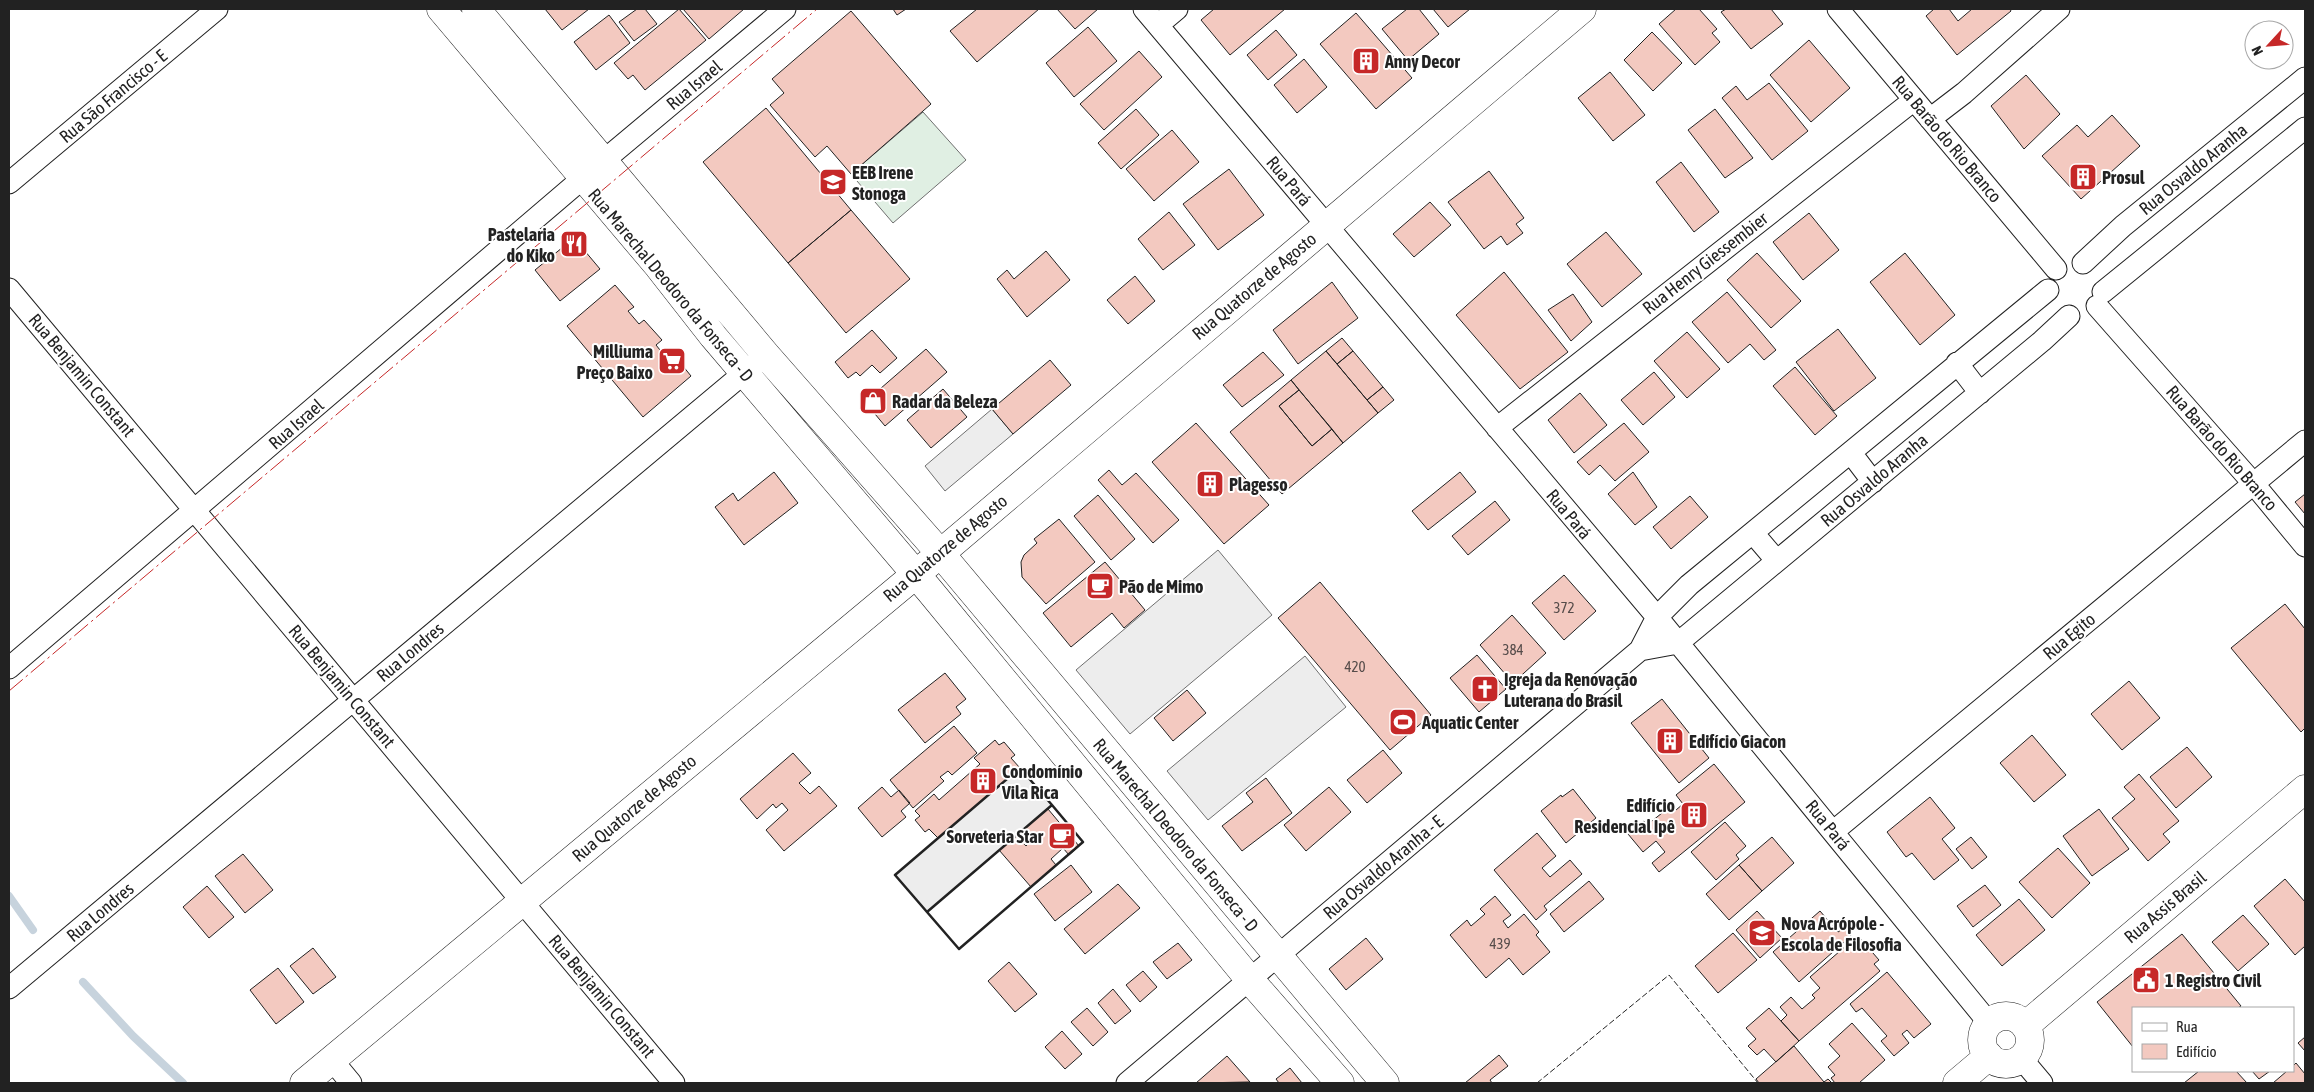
<svg xmlns="http://www.w3.org/2000/svg" width="2314" height="1092" font-family="'Asap Condensed',sans-serif">
<style>
.garden{fill:#e0efe3;stroke:#6f6f6f}
.parking{fill:#ededed;stroke:#6f6f6f}
.lines{fill:none;stroke-linecap:round;stroke-linejoin:round}
.stream{stroke:#c7d3dd;stroke-width:8}
.building{fill:#f3c9c0;stroke:#222}
.minor-casing{stroke:#222;stroke-width:23}
.tertiary-casing{stroke:#222;stroke-width:29}
.minor{stroke:#fff;stroke-width:21}
.tertiary{stroke:#fff;stroke-width:28}
.fence{stroke:#222;stroke-width:1;stroke-dasharray:6 2.5;stroke-linecap:butt}
.wall{stroke:#222;stroke-width:2.5}
.power{stroke:#c62828;stroke-width:1;stroke-dasharray:18 4 2.5 4;stroke-linecap:butt}
.labels{text-anchor:middle;dominant-baseline:central;stroke-width:4;stroke-linejoin:round;paint-order:stroke}
.number-label{font-size:15px;fill:#564c4a}
.poi-label{font-size:18px;font-weight:bold;fill:#222;stroke:#fff;text-anchor:start}
.street-label{font-size:18px;fill:#222;stroke:#fff}
</style>
<rect width="100%" height="100%" fill="#fff"/>
<path class="garden" d="M923,112L966,160L893,223L851,174Z"/>
<path class="parking" d="M992,409L1013,434L945,491L925,466Z
M1218,550L1272,615L1130,734L1076,670Z
M1305,656L1346,707L1208,820L1167,771Z
M1020,768L1052,805L927,912L895,875Z"/>
<g class="lines">
<path class="stream" d="M9,896L33,930
M83,982L133,1036L183,1083"/>
</g>
<path class="building" d="M545,9H589L562,30Z
M637,9H645L657,24L634,41L619,22Z
M679,9L706,40L645,90L633,75L628,79L614,63Z
M683,9H744L709,39Z
M893,9H906L897,15Z
M977,9H1039L977,62L950,31Z
M1057,9H1098L1075,29Z
M1214,9H1285L1230,55L1201,20Z
M1407,9H1419L1439,34L1408,60L1382,29Z
M1433,9H1470L1448,27Z
M1676,9H1699L1717,29L1712,33L1720,42L1695,65L1659,24Z
M1726,9H1771L1783,24L1751,49L1721,12Z
M1934,9H1949L1958,21L1972,9H2010L2011,11L1957,55L1926,16Z
M851,11L931,104L851,174L827,146L815,157L770,105L784,93L772,79Z
M1356,13L1412,78L1376,109L1320,44Z
M609,15L630,43L596,70L574,42Z
M1088,27L1117,61L1074,97L1046,63Z
M1276,30L1297,55L1268,80L1247,55Z
M1652,32L1682,63L1653,91L1624,60Z
M1809,40L1850,88L1811,122L1770,75Z
M1139,51L1162,77L1104,130L1080,104Z
M1304,59L1327,87L1297,113L1274,85Z
M1610,72L1645,115L1613,141L1578,98Z
M2026,75L2060,114L2024,149L1991,106Z
M1769,83L1808,131L1772,160L1722,98L1736,86L1747,100Z
M766,108L851,210L788,263L703,162Z
M1136,109L1159,135L1121,169L1098,143Z
M1715,109L1753,158L1725,178L1688,130Z
M2112,115L2140,146L2081,199L2042,156L2077,125L2088,137Z
M1172,130L1199,162L1154,201L1126,169Z
M1681,162L1719,212L1694,232L1656,182Z
M1229,169L1264,215L1218,250L1183,204Z
M1489,171L1524,218L1516,224L1523,233L1507,245L1501,236L1484,249L1448,202Z
M1430,202L1451,225L1414,257L1393,234Z
M851,210L910,279L846,333L788,263Z
M1169,212L1195,245L1163,270L1138,239Z
M1809,213L1839,250L1803,280L1773,242Z
M1606,232L1642,274L1602,307L1567,264Z
M574,238L600,269L560,301L535,270Z
M1046,251L1070,280L1027,317L997,279L1007,270L1014,279Z
M1757,253L1801,301L1771,328L1727,280Z
M1905,253L1955,315L1920,345L1870,282Z
M1504,272L1568,352L1520,389L1456,315Z
M1135,276L1155,301L1128,324L1107,300Z
M1332,282L1358,318L1298,364L1273,330Z
M615,285L634,307L628,311L639,324L644,320L662,340L656,345L668,360L674,355L691,376L643,417L567,326Z
M1727,292L1776,350L1764,360L1750,344L1728,363L1692,322Z
M1573,294L1592,322L1571,341L1548,310Z
M1838,329L1876,378L1834,411L1796,362Z
M872,330L897,358L880,373L872,365L860,376L856,372L848,378L835,362Z
M1687,332L1720,369L1687,398L1654,361Z
M1342,338L1353,351L1337,364L1326,351Z
M926,349L947,372L885,426L865,402Z
M1326,351L1378,413L1343,443L1291,380Z
M1353,351L1383,387L1367,400L1337,364Z
M1263,352L1284,375L1242,407L1223,385Z
M1050,360L1071,385L1013,434L992,409Z
M1795,367L1837,416L1815,435L1773,386Z
M1654,372L1675,397L1643,425L1621,400Z
M1291,380L1299,390L1279,406L1312,446L1332,429L1343,443L1282,494L1230,432Z
M1383,387L1394,400L1378,413L1367,400Z
M943,389L967,417L931,448L907,420Z
M1299,390L1332,429L1312,446L1279,406Z
M1580,393L1607,425L1574,453L1548,420Z
M1196,423L1269,505L1224,544L1152,462Z
M1624,423L1649,452L1615,481L1600,465L1589,475L1577,462Z
M1109,470L1122,485L1136,473L1179,520L1153,543L1098,480Z
M774,472L798,503L744,545L715,507L733,493L738,501Z
M1460,472L1476,492L1428,530L1412,511Z
M1633,472L1657,507L1635,525L1608,494Z
M2305,494V514L2295,502Z
M1098,495L1135,539L1111,560L1074,516Z
M1690,496L1708,517L1671,549L1653,527Z
M1495,501L1510,520L1468,555L1452,536Z
M1059,519L1095,562L1046,604L1022,577L1021,562L1024,555L1037,543L1034,539Z
M1105,562L1145,610L1124,628L1112,613L1071,647L1043,613Z
M1564,575L1596,611L1564,640L1532,603Z
M1320,582L1431,715L1390,750L1278,618Z
M2285,604L2305,629V728L2301,732L2231,648Z
M1512,615L1546,653L1513,683L1480,645Z
M1477,655L1506,689L1479,712L1450,678Z
M945,673L966,699L956,707L961,714L925,743L898,710Z
M2129,681L2160,718L2122,750L2091,714Z
M1187,690L1206,713L1173,741L1154,718Z
M1662,699L1709,758L1679,783L1631,723Z
M954,726L977,753L952,775L948,771L940,777L944,781L913,808L890,780Z
M2032,735L2066,775L2034,802L2000,763Z
M995,740L999,745L1004,742L1015,755L1011,758L1020,768L938,838L929,829L925,832L915,820L920,816L915,811L934,794L939,800L980,764L974,758Z
M2187,747L2212,777L2176,808L2150,777Z
M1383,750L1402,773L1367,803L1347,780Z
M793,753L811,773L799,783L810,794L819,786L837,806L784,851L766,830L788,810L782,803L776,808L773,804L757,819L740,799Z
M1714,764L1745,802L1659,872L1652,863L1665,852L1656,841L1643,852L1628,834L1644,821L1647,825L1672,805L1676,810L1683,804L1676,795Z
M2139,774L2179,821L2163,834L2170,842L2148,861L2112,818L2135,799L2124,787Z
M1266,778L1292,813L1242,851L1222,826L1253,802L1246,793Z
M882,787L891,797L899,790L910,803L901,811L906,817L882,837L858,808Z
M1329,787L1351,812L1306,851L1284,825Z
M1573,789L1596,818L1566,843L1541,811L1561,795L1562,797Z
M1930,797L1955,828L1942,839L1959,860L1934,880L1912,853L1906,857L1887,832Z
M1048,809L1079,846L1069,855L1063,848L1051,859L1056,865L1031,887L999,850L1016,835L1026,846L1032,840L1023,830Z
M2099,809L2129,849L2092,876L2063,836Z
M1725,822L1746,846L1736,855L1739,859L1716,880L1691,852Z
M1537,833L1556,856L1542,868L1550,877L1570,860L1582,874L1544,906L1547,910L1536,920L1494,870Z
M1772,837L1794,863L1762,891L1739,865Z
M1971,837L1987,857L1972,869L1956,849Z
M2058,848L2090,883L2052,918L2019,882Z
M243,854L273,890L245,913L215,876Z
M1071,865L1092,892L1055,921L1034,894Z
M1739,865L1762,891L1729,920L1706,894Z
M2285,879L2305,902V946L2295,955L2254,906Z
M1589,881L1604,899L1564,932L1550,914Z
M1118,884L1140,908L1085,954L1064,929Z
M1985,885L2001,905L1973,927L1957,906Z
M207,886L234,917L209,938L183,907Z
M1495,896L1511,915L1503,921L1508,928L1524,914L1539,932L1536,935L1550,952L1523,975L1509,958L1486,978L1450,935L1467,920L1471,926L1485,914L1480,909Z
M2019,899L2045,930L2002,966L1976,935Z
M1757,911L1782,938L1760,958L1736,930Z
M1820,911L1838,932L1844,928L1851,936L1799,982L1773,952Z
M2243,915L2269,944L2238,971L2212,942Z
M1733,933L1757,960L1718,993L1695,966Z
M2182,934L2241,1006L2238,1008H2133V1047L2097,1002Z
M1366,938L1383,959L1346,990L1329,969Z
M1855,938L1857,941L1860,938L1879,960L1874,964L1880,971L1799,1041L1781,1021L1787,1015L1780,1007L1791,997L1802,1009L1815,998L1812,995L1820,988L1810,977Z
M1178,943L1192,960L1167,979L1153,962Z
M313,948L336,977L313,994L290,966Z
M1009,962L1037,994L1015,1012L988,981Z
M278,968L304,1002L276,1024L250,990Z
M1143,971L1157,987L1140,1002L1126,985Z
M1887,972L1931,1024L1914,1038L1907,1030L1902,1034L1909,1043L1894,1056L1881,1041L1887,1036L1862,1008L1856,1012L1850,1004Z
M1113,989L1131,1011L1115,1024L1098,1003Z
M1087,1008L1108,1032L1093,1046L1071,1022Z
M1769,1008L1799,1041L1776,1062L1764,1049L1757,1055L1748,1046L1756,1039L1746,1028Z
M1852,1023L1885,1060L1859,1083H1835L1831,1078L1835,1075L1828,1067L1840,1056L1829,1044Z
M1062,1031L1082,1054L1065,1069L1045,1047Z
M2305,1037V1051L2298,1043Z
M1794,1046L1824,1082L1828,1079L1832,1083H1759L1756,1079Z
M1499,1055L1508,1066L1490,1080L1492,1083H1465Z
M1227,1056L1250,1082L1196,1083Z
M2296,1063L2305,1074V1083H2273L2287,1071H2293V1066Z
M1290,1068L1302,1083H1279L1276,1079Z
M2199,1071H2236L2247,1083H2184Z
M2252,1071H2270L2259,1079Z"/>
<g class="lines">
<defs>
<path id="minor" d="M1144,9L1657,617L1989,1023
M1838,9L2056,269
M1158,25L1177,9
M1930,119L1964,93L2059,9
M9,183L217,9
M2083,263L2123,226L2305,78
M9,289L674,1083
M2103,292L2305,128
M2097,306L2253,483L2305,546
M1957,363L1980,393
M1497,428L1914,100
M1851,453L1873,482
M1753,533L1776,560
M1640,650L1678,643L2042,341L2069,316
M9,668L583,178L785,9
M1834,831L2305,441
M9,988L756,363
M2021,1058L2042,1083
M332,1060L351,1083
M1127,1083L1640,650L1657,617L1689,585L2048,290"/>
<path id="tertiary" d="M441,9L659,267L713,336L930,591L1250,980L1340,1083
M476,9L766,355L940,553L1385,1083
M1982 1040a24 24 0 1 1 48 0a24 24 0 1 1-48 0Z
M2025,1026L2305,789
M304,1083L915,575L1582,9
M1957,1083L1989,1056"/>
</defs>
<use href="#minor" class="minor-casing"/>
<use href="#tertiary" class="tertiary-casing"/>
<use href="#minor" class="minor"/>
<use href="#tertiary" class="tertiary"/>
<path class="fence" d="M1537,1083L1669,975L1758,1083"/>
<path class="wall" d="M1020,768L1052,805L927,912L895,875Z
M1052,805L1083,842L959,949L927,912Z"/>
<path class="power" d="M9,691L817,9"/>
</g>
<defs>
<symbol id="building-square" viewBox="-11 -11 22 22"><rect x="-9" y="-9" width="18" height="18" rx="4" fill="#c62828" stroke="#fff"/><path d="M-4-6H4V6H1V3H-1V6H-4ZM-2.5-4.3h1.7v1.8h-1.7ZM.8-4.3h1.7v1.8H.8ZM-2.5-1h1.7V.8h-1.7ZM.8-1h1.7V.8H.8Z" fill="#fff"/></symbol>
<symbol id="school-square" viewBox="-11 -11 22 22"><rect x="-9" y="-9" width="18" height="18" rx="4" fill="#c62828" stroke="#fff"/><path d="M0-5L7-2L0 1L-7-2ZM-4 1L0 2.5L4 1V4Q0 6-4 4Z" fill="#fff"/></symbol>
<symbol id="restaurant-square" viewBox="-11 -11 22 22"><rect x="-9" y="-9" width="18" height="18" rx="4" fill="#c62828" stroke="#fff"/><path d="M-5-6h1v4h1v-4h1v4h1v-4h1v5L-1.5 .5V6h-2V.5L-5-1ZM5-6V6H3V1.5H1.5Q1.5-4 5-6Z" fill="#fff"/></symbol>
<symbol id="supermarket-square" viewBox="-11 -11 22 22"><rect x="-9" y="-9" width="18" height="18" rx="4" fill="#c62828" stroke="#fff"/><path d="M-6-5.5h2.5l.6 2H6L4.5 2H-2.5L-4.4-4H-6ZM-1.5 3.2a1.3 1.3 0 1 0 .1 0ZM3 3.2a1.3 1.3 0 1 0 .1 0Z" fill="#fff"/></symbol>
<symbol id="shop-square" viewBox="-11 -11 22 22"><rect x="-9" y="-9" width="18" height="18" rx="4" fill="#c62828" stroke="#fff"/><path d="M-5-2.5h2.3a2.7 3.5 0 0 1 5.4 0H5L5.5 6h-11ZM-1.5-2.5h3a1.5 2.3 0 0 0-3 0Z" fill="#fff"/></symbol>
<symbol id="cafe-square" viewBox="-11 -11 22 22"><rect x="-9" y="-9" width="18" height="18" rx="4" fill="#c62828" stroke="#fff"/><path d="M-5.5-4.5H6V0H3Q3 3.5 0 3.5H-2.5Q-5.5 3.5-5.5 0ZM3-3.2v2h1.7v-2ZM-6 4.5H4V6H-6Z" fill="#fff"/></symbol>
<symbol id="church-square" viewBox="-11 -11 22 22"><rect x="-9" y="-9" width="18" height="18" rx="4" fill="#c62828" stroke="#fff"/><path d="M-1.2-6h2.4v3.5h3.3v2.4h-3.3V6h-2.4V-.1h-3.3v-2.4h3.3Z" fill="#fff"/></symbol>
<symbol id="stadium-square" viewBox="-11 -11 22 22"><rect x="-9" y="-9" width="18" height="18" rx="4" fill="#c62828" stroke="#fff"/><path d="M0-5a6.5 5 0 1 0 0 10a6.5 5 0 1 0 0-10ZM-3.5-1.8h7v3.6h-7Z" fill="#fff"/></symbol>
<symbol id="civic-square" viewBox="-11 -11 22 22"><rect x="-9" y="-9" width="18" height="18" rx="4" fill="#c62828" stroke="#fff"/><path d="M-.6-6.5H3V-4.5H.6V-3L4-1V1h2V6H-6V1h2V-1L-.6-3ZM-1.2 2.5V6h2.4V2.5Z" fill="#fff"/></symbol>
</defs>
<g fill-rule="evenodd">
<use href="#building-square" x="1350" y="45" width="32" height="32"/>
<use href="#building-square" x="2067" y="161" width="32" height="32"/>
<use href="#school-square" x="817" y="166" width="32" height="32"/>
<use href="#restaurant-square" x="558" y="228" width="32" height="32"/>
<use href="#supermarket-square" x="656" y="345" width="32" height="32"/>
<use href="#shop-square" x="857" y="385" width="32" height="32"/>
<use href="#building-square" x="1194" y="468" width="32" height="32"/>
<use href="#cafe-square" x="1084" y="570" width="32" height="32"/>
<use href="#church-square" x="1469" y="673" width="32" height="32"/>
<use href="#stadium-square" x="1387" y="706" width="32" height="32"/>
<use href="#building-square" x="1654" y="725" width="32" height="32"/>
<use href="#building-square" x="967" y="765" width="32" height="32"/>
<use href="#building-square" x="1678" y="799" width="32" height="32"/>
<use href="#cafe-square" x="1046" y="820" width="32" height="32"/>
<use href="#school-square" x="1746" y="917" width="32" height="32"/>
<use href="#civic-square" x="2130" y="964" width="32" height="32"/>
</g>
<g class="labels">
<g class="number-label">
<text x="1564" y="607">372</text>
<text x="1513" y="649">384</text>
<text x="1355" y="666">420</text>
<text x="1500" y="943">439</text>
</g>
<g class="poi-label">
<text x="1385" y="61">Anny Decor</text>
<text x="852" y="172">EEB Irene<tspan x="852" dy="21">Stonoga</tspan></text>
<text x="2102" y="177">Prosul</text>
<text x="555" y="234" text-anchor="end">Pastelaria<tspan x="555" dy="21">do Kiko</tspan></text>
<text x="653" y="351" text-anchor="end">Milliuma<tspan x="653" dy="21">Preço Baixo</tspan></text>
<text x="892" y="401">Radar da Beleza</text>
<text x="1229" y="484">Plagesso</text>
<text x="1119" y="586">Pão de Mimo</text>
<text x="1504" y="679">Igreja da Renovação<tspan x="1504" dy="21">Luterana do Brasil</tspan></text>
<text x="1422" y="722">Aquatic Center</text>
<text x="1689" y="741">Edifício Giacon</text>
<text x="1002" y="771">Condomínio<tspan x="1002" dy="21">Vila Rica</tspan></text>
<text x="1675" y="805" text-anchor="end">Edifício<tspan x="1675" dy="21">Residencial Ipê</tspan></text>
<text x="1043" y="836" text-anchor="end">Sorveteria Star</text>
<text x="1781" y="923">Nova Acrópole -<tspan x="1781" dy="21">Escola de Filosofia</tspan></text>
<text x="2165" y="980">1 Registro Civil</text>
</g>
<g class="street-label">
<text transform="translate(694 85) rotate(-40)">Rua Israel</text>
<text transform="translate(113 96) rotate(-40)">Rua São Francisco - E</text>
<text transform="translate(1947 139) rotate(50)">Rua Barão do Rio Branco</text>
<text transform="translate(2193 169) rotate(-39)">Rua Osvaldo Aranha</text>
<text transform="translate(1289 181) rotate(50)">Rua Pará</text>
<text transform="translate(1705 263) rotate(-38)">Rua Henry Giessembier</text>
<text transform="translate(671 285) rotate(50)">Rua Marechal Deodoro da Fonseca - D</text>
<text transform="translate(1254 286) rotate(-40)">Rua Quatorze de Agosto</text>
<text transform="translate(82 375) rotate(50)">Rua Benjamin Constant</text>
<text transform="translate(296 424) rotate(-41)">Rua Israel</text>
<text transform="translate(2222 448) rotate(49)">Rua Barão do Rio Branco</text>
<text transform="translate(1874 480) rotate(-40)">Rua Osvaldo Aranha</text>
<text transform="translate(1569 514) rotate(50)">Rua Pará</text>
<text transform="translate(945 548) rotate(-40)">Rua Quatorze de Agosto</text>
<text transform="translate(2069 636) rotate(-40)">Rua Egito</text>
<text transform="translate(410 652) rotate(-40)">Rua Londres</text>
<text transform="translate(342 686) rotate(50)">Rua Benjamin Constant</text>
<text transform="translate(634 808) rotate(-40)">Rua Quatorze de Agosto</text>
<text transform="translate(1828 825) rotate(51)">Rua Pará</text>
<text transform="translate(1176 835) rotate(50)">Rua Marechal Deodoro da Fonseca - D</text>
<text transform="translate(1383 867) rotate(-40)">Rua Osvaldo Aranha - E</text>
<text transform="translate(2165 907) rotate(-40)">Rua Assis Brasil</text>
<text transform="translate(100 912) rotate(-40)">Rua Londres</text>
<text transform="translate(602 996) rotate(50)">Rua Benjamin Constant</text>
</g>
</g>
<rect width="2314" height="1092" fill="none" stroke="#222222" stroke-width="20"/>
<rect x="2132" y="1007" width="162" height="65" fill="#ffffff" stroke="#a7a7a7"/>
<rect x="2142" y="1023" width="25" height="8" fill="#ffffff" stroke="#a7a7a7"/>
<text x="2176" y="1032" font-size="15" fill="#222222">Rua</text>
<rect x="2142" y="1044" width="25" height="15" fill="#f3c9c0" stroke="#a7a7a7"/>
<text x="2176" y="1057" font-size="15" fill="#222222">Edifício</text>
<g transform="translate(2269 45) rotate(244)"><circle r="24" fill="#ffffff" stroke="#a7a7a7"/>
<path d="M0-4L9 19L0 12L-9 19Z" fill="#c62828"/>
<text y="-8" font-size="14" font-weight="bold" text-anchor="middle" fill="#222222">N</text>
</g>
</svg>
